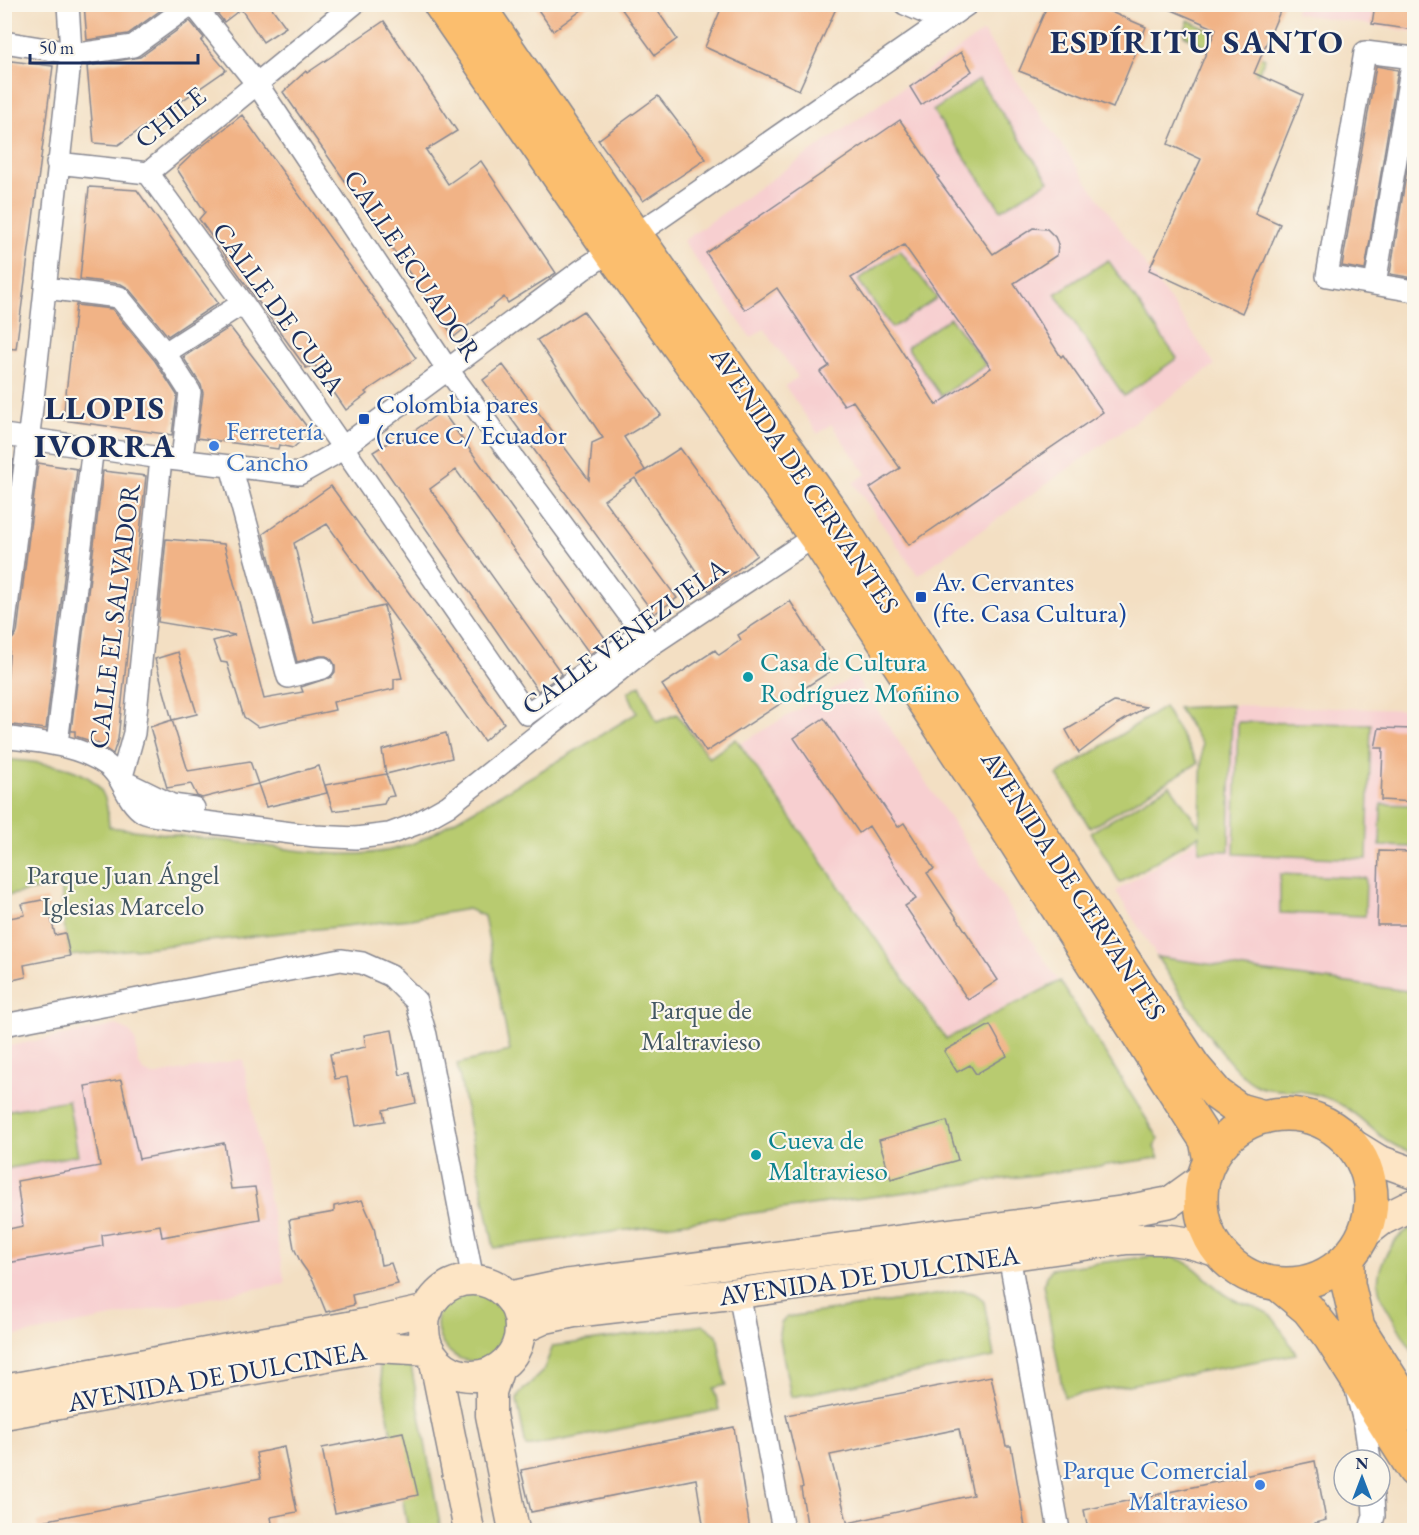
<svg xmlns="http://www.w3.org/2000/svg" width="1419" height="1535" font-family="'EB Garamond',serif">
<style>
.built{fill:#f7cfd0}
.green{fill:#b8cb6f;stroke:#6a7d66;stroke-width:1.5}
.building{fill:#f1b386;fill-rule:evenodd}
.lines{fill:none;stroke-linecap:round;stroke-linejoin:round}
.street-casing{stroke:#878790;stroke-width:24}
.secondary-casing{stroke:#878790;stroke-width:33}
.primary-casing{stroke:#878790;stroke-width:36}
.street{stroke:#fff;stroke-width:21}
.secondary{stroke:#fde5c5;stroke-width:30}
.primary{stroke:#fbbe6e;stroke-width:33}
.transit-dot{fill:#1a4fb4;stroke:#fbf7ec;stroke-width:2}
.shop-dot{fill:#3f7fe0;stroke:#fbf7ec;stroke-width:2}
.culture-dot{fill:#0f9aa8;stroke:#fbf7ec;stroke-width:2}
.labels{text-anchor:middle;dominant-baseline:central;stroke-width:4.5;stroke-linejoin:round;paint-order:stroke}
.street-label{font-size:27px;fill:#1b2f5e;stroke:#fbf7ec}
.transit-label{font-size:27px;fill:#164399;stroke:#fbf7ec;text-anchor:start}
.shop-label{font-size:27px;fill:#366cbe;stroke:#fbf7ec;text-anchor:start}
.culture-label{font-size:27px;fill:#0d838f;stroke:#fbf7ec;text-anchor:start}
.park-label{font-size:27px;fill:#425662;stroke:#fbf7ec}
.district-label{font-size:33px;font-weight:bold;letter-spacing:1.5px;fill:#1b2f5e;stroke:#fbf7ec}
</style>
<rect width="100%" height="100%" fill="#fbf7ec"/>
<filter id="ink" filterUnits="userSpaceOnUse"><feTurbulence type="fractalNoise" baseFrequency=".0167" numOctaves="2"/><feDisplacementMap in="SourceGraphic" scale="12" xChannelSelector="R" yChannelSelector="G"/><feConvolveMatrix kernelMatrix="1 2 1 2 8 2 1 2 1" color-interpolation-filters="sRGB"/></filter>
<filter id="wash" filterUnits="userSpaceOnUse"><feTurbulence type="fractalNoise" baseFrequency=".008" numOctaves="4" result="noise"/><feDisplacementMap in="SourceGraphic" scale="24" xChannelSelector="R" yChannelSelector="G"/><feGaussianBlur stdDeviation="1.35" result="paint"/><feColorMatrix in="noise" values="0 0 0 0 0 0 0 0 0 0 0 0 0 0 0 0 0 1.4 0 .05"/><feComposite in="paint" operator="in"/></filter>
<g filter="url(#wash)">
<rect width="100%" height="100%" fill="#f3dfc3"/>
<path class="built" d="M1296,5H1414V32L1295,13Z
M983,32L1215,365L918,575L853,483L866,474L831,424L818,434L785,386L798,377L764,329L751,338L683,241Z
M855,676L1058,980L947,1037L741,743Z
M1232,705L1414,710V992L1157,957L1116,891L1200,838L1229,851Z
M117,1025L131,1033L136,1043L138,1063L143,1070L152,1076L243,1059L285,1283L6,1338L4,1047Z"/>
<path class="green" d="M1188,20L1265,58L1258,74L1184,35Z
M979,80L1049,181L1001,210L933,111Z
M900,250L937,298L892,328L858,280Z
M1108,260L1177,358L1124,396L1055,294Z
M950,318L986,365L941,396L907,347Z
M640,685L657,722L677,714L709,758L736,739L946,1039L1060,981L1159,1139L1154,1147L1159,1158L494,1248L457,1064L510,1051L484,916L468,909L410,919L70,956L65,933L61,885L5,896V759C34,763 89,763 103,794C108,803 108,817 109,827C155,833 200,838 245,843C305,851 369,866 425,838L565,757L637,713L628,692Z
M1232,705L1229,851H1199V835L1120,883L1091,832L1170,785L1200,828L1202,744L1178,708Z
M1164,707L1198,763L1090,828L1057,775Z
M1238,722L1371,724L1367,859L1234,854Z
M1381,804L1414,805V847L1380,846Z
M1280,874L1366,878L1365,916L1280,913Z
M1157,957L1414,992V1152C1386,1148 1369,1122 1346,1108C1333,1099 1314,1093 1299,1091C1285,1089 1271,1092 1258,1086C1228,1074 1177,987 1157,957Z
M68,1100L78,1155L5,1169V1111Z
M1414,1226V1355L1383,1301C1369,1274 1390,1239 1414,1226Z
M1161,1255C1198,1259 1202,1281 1231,1298C1243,1305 1259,1306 1270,1315C1281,1325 1288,1342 1296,1354L1064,1397L1043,1284L1051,1269Z
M437 1324a37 37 0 1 1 74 0a37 37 0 1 1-74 0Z
M961,1291C972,1292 977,1293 984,1302L994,1357L791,1397L779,1334L781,1323L787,1317Z
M704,1325L717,1335L726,1385L714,1388L719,1410L526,1447L517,1400L519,1394L543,1371L553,1346Z
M410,1360L441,1530H408L379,1364Z"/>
<g id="blocks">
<path class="building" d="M84,4H169L128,34L87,40Z
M210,4H269L286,27L263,42L241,9L224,22Z
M534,4H590L553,31Z
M618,4H653L677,39L655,55Z
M723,4H838L799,90L705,47Z
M1048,4H1092L1146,27L1113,108L1019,71Z
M1158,4H1283L1254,73L1303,95L1255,213L1280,224L1242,313L1149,270L1201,159L1168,144L1216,29Z
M1375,4H1414V30L1372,24Z
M190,21L204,38L201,41L226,70L118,145L94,143L87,66L140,57Z
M384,21L457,131L426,150L448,184L481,161L556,273L508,303L504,297L454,337L283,92L306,71L307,73Z
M961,52L972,71L921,105L910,87Z
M11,61L53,66L16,349L4,348V113Z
M1376,66L1398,70L1365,270L1342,266Z
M658,96L706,159L643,201L598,140Z
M242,115L416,358L365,392L367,394L346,410L315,365L306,368L199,219L205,212L177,169L196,151Z
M900,120L939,177L937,178L993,254L1033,228L1047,229L1055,237L1058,244L1057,255L1014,283L1061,357L1063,355L1103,412L909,545L870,488L900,468L853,401L844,405L820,372L829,366L777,288L745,310L706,253ZM904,245L991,368L936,405L894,339L851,278Z
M1414,126V278L1390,274Z
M89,187L137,190L218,303L168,336L128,288L121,284L80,279Z
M76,305L112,309L155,361L177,395L172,435L63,420Z
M583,311L661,415L624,437L645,470L637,476L680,448L757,555L709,591L635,478L604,500L677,598L654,614L483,380L503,365L589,480L592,443L603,438L537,340Z
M230,327L311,432L293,448L279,445L278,449L197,438L203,393L201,385L183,357Z
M442,411L608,642L590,654L456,470L430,489L562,674L538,691L373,452L394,439L397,443Z
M4,459L13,460L4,525Z
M38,463L77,469L46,729L4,724L10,642L17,633Z
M103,471L146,476L118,739L113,754L97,743L75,736V731H71Z
M331,486L504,723L484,741L327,524L294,543L314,622L384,606L402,678L394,679V689L333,702L335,710L258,727L244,717L227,663L221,662L213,641L235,635L158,622L166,539L224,544L264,699L303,692L301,687L331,677L335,672V665L332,660L327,656H320L297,662L263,534Z
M790,601L834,669L706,752L662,685L715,650L719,655L741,640L738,635Z
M178,652L197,714L172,720L155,659Z
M1114,702L1146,707L1117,724L1079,753L1066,730Z
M824,718L898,827L904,823L934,869L927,873L998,980L968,1000L905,906L916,899L869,826L859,833L794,738Z
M172,720L188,771L250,761L258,784L202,798L197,796L191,784L167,788L150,727Z
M1379,728L1414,729V802L1381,800L1383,748H1375Z
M446,733L452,758L386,774L382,750Z
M319,766L327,793L266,807L258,784Z
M386,774L394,796L387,797L384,804L333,811L325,785Z
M1379,851L1414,852V925H1377Z
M47,899L55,935L65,933L70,956L24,965L26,977L4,982V919L25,915L22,904Z
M990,1025L1007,1056L976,1074L970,1065L957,1072L944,1051Z
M392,1030L400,1075L410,1073L416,1103L383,1110L385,1121L356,1126L347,1077L335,1079L330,1054L366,1047L364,1035Z
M121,1080L139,1159L224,1143L231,1189L255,1187L260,1219L162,1237L160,1225L102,1235L103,1246L7,1263L4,1230L23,1226L17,1181L100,1166L85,1086Z
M947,1121L958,1160L891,1179L879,1140Z
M362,1200L374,1227L381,1265L391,1263L398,1284L352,1295L354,1305L326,1312L313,1280L301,1263L294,1248L289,1220L334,1212V1206Z
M991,1376L1006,1446H1011L1025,1527L1004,1530H808L801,1488L803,1487L786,1415ZM959,1429L973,1495L848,1523L849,1529L830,1455Z
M734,1427L750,1530H704L696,1479L531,1512L521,1470Z
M403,1432L418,1495L335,1513L322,1448Z
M284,1447L297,1512L271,1517L273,1530H38L37,1522L261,1478L256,1453Z
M1315,1461L1326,1520L1315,1523L1314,1530H1088L1084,1510Z"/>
</g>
</g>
<g filter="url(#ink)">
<use href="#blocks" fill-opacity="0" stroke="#878790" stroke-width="1.5"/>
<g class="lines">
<defs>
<path id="street" d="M193,4L257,84L448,370L650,643
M905,4L944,21
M4,42L71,53H85L133,46L191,4
M1414,58L1365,52L1327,276L1414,291
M57,163L148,173L354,4
M148,173L243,303L527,714L642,633
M1375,284L1413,58
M45,288L119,297L165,353L190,392L182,459
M165,353L243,303
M4,435L161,458L299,474L331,456L582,270L659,219L968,4
M231,466L288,677L323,668
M4,631L31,417L71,53L68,4
M4,737C39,742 77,744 107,765C124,777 125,800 143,812C149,815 158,816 165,817L315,836L356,838L389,834L416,824L448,806L651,645L815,536
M57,744L93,446
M121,780L172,805L194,808
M121,780L134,733L161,458
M4,1025L341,960L362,963L391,976L416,1001L426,1035L473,1280
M1009,1256L1059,1530
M739,1293L783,1530
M1357,1394L1365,1426L1370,1460
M1370,1530L1374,1516L1373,1496"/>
<path id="secondary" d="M1357,1147L1378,1160L1414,1173
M1364,1234L1382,1220L1414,1204
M424 1328a48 48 0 1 1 96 0a48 48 0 1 1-96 0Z
M509,1297L570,1284L1124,1211L1170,1202L1202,1179
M521,1329L545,1318L574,1312L739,1293L1127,1239C1163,1238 1184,1239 1218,1252
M434,1357L469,1530
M499,1368L491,1392V1415L514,1530
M4,1390L370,1323L428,1310
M4,1414L376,1347L429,1350"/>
<path id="primary" d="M440,4L611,252L815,536L1000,818L1193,1120L1206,1140L1210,1161
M477,4L603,189L833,514L987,753L1194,1067L1217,1094L1239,1110L1264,1117
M1201 1199a85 85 0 1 1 170 0a85 85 0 1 1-170 0Z
M1348,1258V1284L1358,1327L1414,1415
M1278,1284L1308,1309L1330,1337L1414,1470"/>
</defs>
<use href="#street" class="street-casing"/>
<use href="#secondary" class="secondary-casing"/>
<use href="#primary" class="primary-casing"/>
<use href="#street" class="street"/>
<use href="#secondary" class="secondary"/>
<use href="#primary" class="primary"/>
</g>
</g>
<g class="transit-dot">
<rect x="358" y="413" width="12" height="12" rx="3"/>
<rect x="915" y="591" width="12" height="12" rx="3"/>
</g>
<g class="shop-dot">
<circle cx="214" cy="446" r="6"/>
<circle cx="1260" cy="1485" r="6"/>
</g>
<g class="culture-dot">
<circle cx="748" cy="677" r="6"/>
<circle cx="756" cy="1155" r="6"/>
</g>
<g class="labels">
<g class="street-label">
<text transform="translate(170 117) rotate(-38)">CHILE</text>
<text transform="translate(413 265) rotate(56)">CALLE ECUADOR</text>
<text transform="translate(279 308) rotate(54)">CALLE DE CUBA</text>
<text transform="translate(805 480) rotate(56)">AVENIDA DE CERVANTES</text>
<text transform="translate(114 616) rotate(-83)">CALLE EL SALVADOR</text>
<text transform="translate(624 636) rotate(-36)">CALLE VENEZUELA</text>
<text transform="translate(1074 885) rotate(57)">AVENIDA DE CERVANTES</text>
<text transform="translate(869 1275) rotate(-8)">AVENIDA DE DULCINEA</text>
<text transform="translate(217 1376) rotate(-10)">AVENIDA DE DULCINEA</text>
</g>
<g class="transit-label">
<text x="376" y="403">Colombia pares<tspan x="376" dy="31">(cruce C/ Ecuador</tspan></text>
<text x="933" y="581">Av. Cervantes<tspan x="933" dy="31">(fte. Casa Cultura)</tspan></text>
</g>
<g class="shop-label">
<text x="226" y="430">Ferretería<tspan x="226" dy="31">Cancho</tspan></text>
<text x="1248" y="1469" text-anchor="end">Parque Comercial<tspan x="1248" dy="31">Maltravieso</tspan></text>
</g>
<g class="culture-label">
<text x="760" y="661">Casa de Cultura<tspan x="760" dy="31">Rodríguez Moñino</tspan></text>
<text x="768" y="1139">Cueva de<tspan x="768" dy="31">Maltravieso</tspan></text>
</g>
<g class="park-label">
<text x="123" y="874">Parque Juan Ángel<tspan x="123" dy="31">Iglesias Marcelo</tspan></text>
<text x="701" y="1009">Parque de<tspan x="701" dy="31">Maltravieso</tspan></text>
</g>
<g class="district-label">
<text x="1197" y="41">ESPÍRITU SANTO</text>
<text x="105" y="407">LLOPIS<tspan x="105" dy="38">IVORRA</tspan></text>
</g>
</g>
<rect width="1419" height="1535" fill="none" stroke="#fbf7ec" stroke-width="24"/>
<g transform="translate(1362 1478)"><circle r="28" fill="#fbf7ec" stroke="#a1a7b3" stroke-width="1.5"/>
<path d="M0-4.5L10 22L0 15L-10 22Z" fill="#1f6fb2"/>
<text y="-9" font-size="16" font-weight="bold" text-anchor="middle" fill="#1b2f5e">N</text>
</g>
<path d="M30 54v9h168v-9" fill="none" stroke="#1b2f5e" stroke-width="3"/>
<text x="39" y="54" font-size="18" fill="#1b2f5e" stroke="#fbf7ec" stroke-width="4.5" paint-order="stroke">50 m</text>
</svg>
